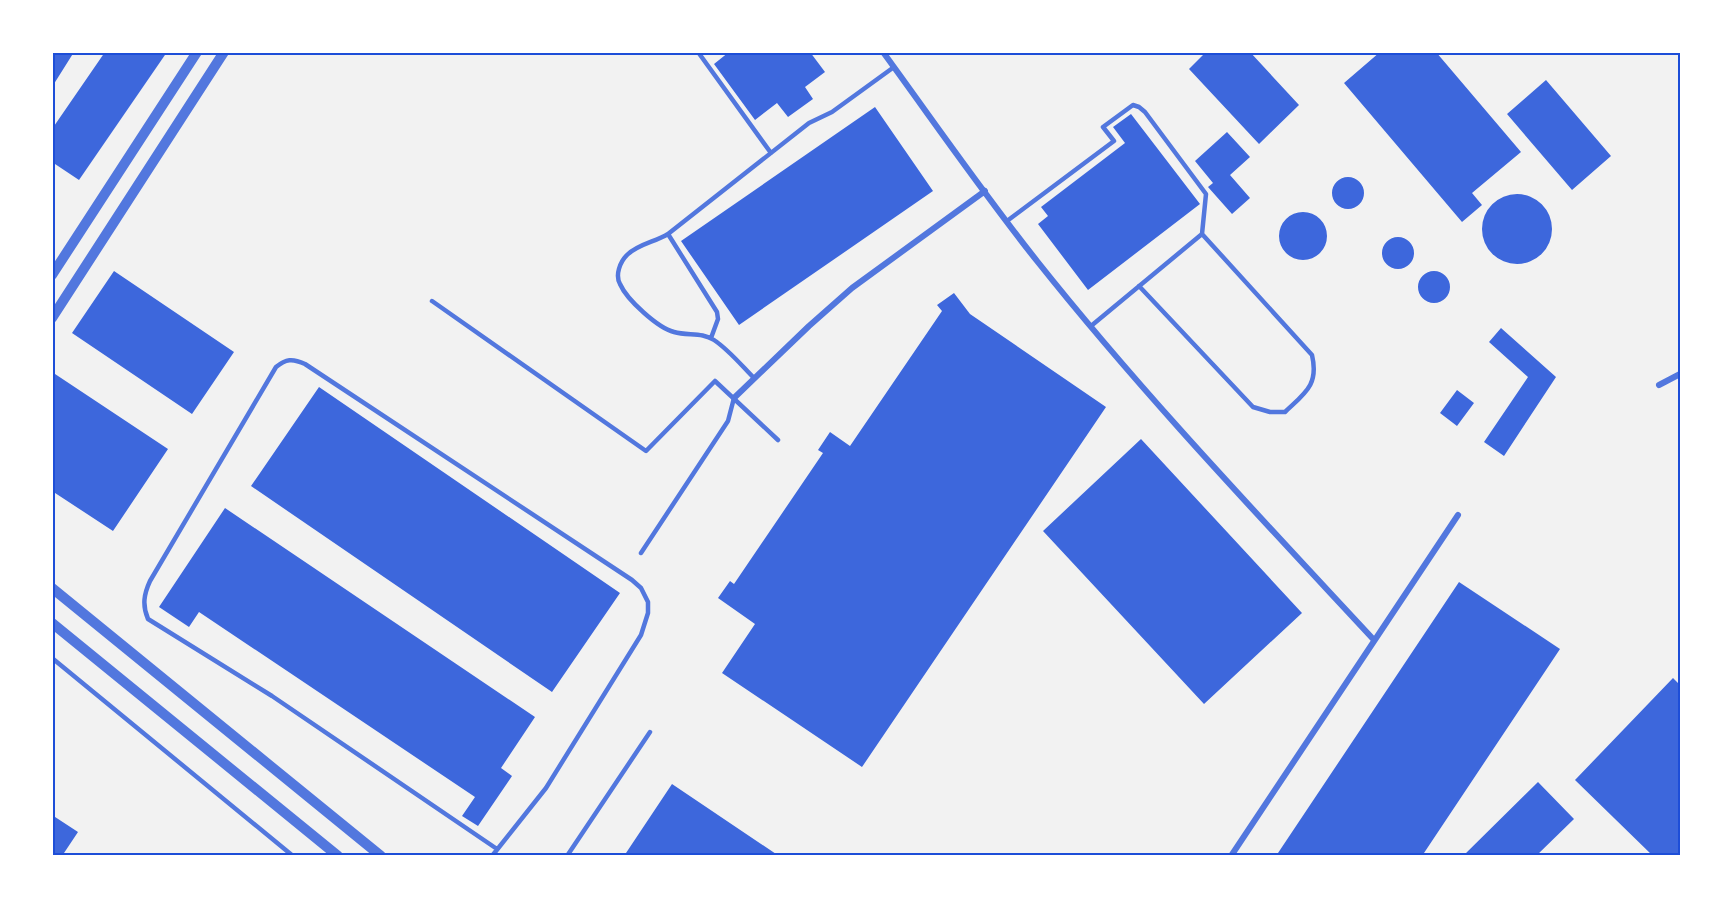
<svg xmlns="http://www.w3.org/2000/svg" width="1733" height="908" font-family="Barlow,sans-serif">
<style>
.building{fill:#3d67dc}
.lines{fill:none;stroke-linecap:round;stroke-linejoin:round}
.service{stroke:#5277de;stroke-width:4.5}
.minor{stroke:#5277de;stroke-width:6}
.tertiary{stroke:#5277de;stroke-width:10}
.neatline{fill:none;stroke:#1d4ed8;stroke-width:2}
</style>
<rect width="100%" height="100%" fill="#f2f2f2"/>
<path class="building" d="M52,52H74L52,87Z
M105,52H167L79,180L52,162V129Z
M729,52H810L825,72L805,87L813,99L788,117L777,103L755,120L714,64Z
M1206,52H1250L1299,105L1259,144L1189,69Z
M1380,52H1436L1521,152L1472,193L1482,205L1462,222L1344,83Z
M1546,80L1611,156L1572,190L1507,114Z
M875,107L933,191L739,325L681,241Z
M1131,114L1200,204L1088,290L1038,224L1048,216L1041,207L1125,143L1113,127Z
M1227,132L1250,157L1230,175L1250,198L1232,214L1208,187L1213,183L1195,161Z
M1332 193a16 16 0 1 1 32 0a16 16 0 1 1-32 0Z
M1482 229a35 35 0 1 1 70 0a35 35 0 1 1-70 0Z
M1279 236a24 24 0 1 1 48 0a24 24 0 1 1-48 0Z
M1382 253a16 16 0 1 1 32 0a16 16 0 1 1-32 0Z
M1418 287a16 16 0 1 1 32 0a16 16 0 1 1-32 0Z
M114,271L234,352L192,414L72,333Z
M954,293L970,314L1106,407L862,767L722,673L755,624L718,598L730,581L734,584L823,453L818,450L830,432L850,446L942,311L937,305Z
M1501,328L1556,377L1504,456L1484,442L1528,377L1489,342Z
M52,372L168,449L113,531L52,491Z
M319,387L620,593L552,692L251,486Z
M1457,390L1474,403L1457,426L1440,413Z
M1141,439L1302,613L1204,704L1043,531Z
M225,508L535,717L501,768L512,776L478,826L462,816L475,797L199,612L189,627L159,607Z
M1459,582L1560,649L1422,856H1276Z
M1673,678L1680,685V856H1653L1575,780Z
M1538,782L1574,819L1536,856H1463Z
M672,784L779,856H624Z
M52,815L78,832L62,856H52Z"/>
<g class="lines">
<path class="service" d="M698,52L771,153
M1007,221L1114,141L1103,127L1133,105L1139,107L1145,112L1206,194L1202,234
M668,234L717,312L718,319L711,338
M432,301L646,451L715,381L778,440
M1091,326L1202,234L1312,355C1319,385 1305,393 1285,412H1270L1253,407L1139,286
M754,378C742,366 729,350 714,340C702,332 688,336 674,332C658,328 627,300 620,284C615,275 620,262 627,255C638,244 655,242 668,234L809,123L832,112L894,67
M641,553L728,421L734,398
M52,658L293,856
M492,856L546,788L641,635L648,613V602L641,588L632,580L305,364C292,358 286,359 276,367L150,581C144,594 142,605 148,619L272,696L497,849
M567,856L650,732"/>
<path class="minor" d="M883,52C934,122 983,193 1037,261C1142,393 1259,516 1374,640
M1659,385L1680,374
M734,398L809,326L852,288L985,191
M1231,856L1458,515"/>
<path class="tertiary" d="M52,275L197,52
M52,318L224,52
M52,588L381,856
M52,623L338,856"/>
</g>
<rect width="1733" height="908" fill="none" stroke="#ffffff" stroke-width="108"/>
<rect x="54" y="54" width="1625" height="800" class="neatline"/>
</svg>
